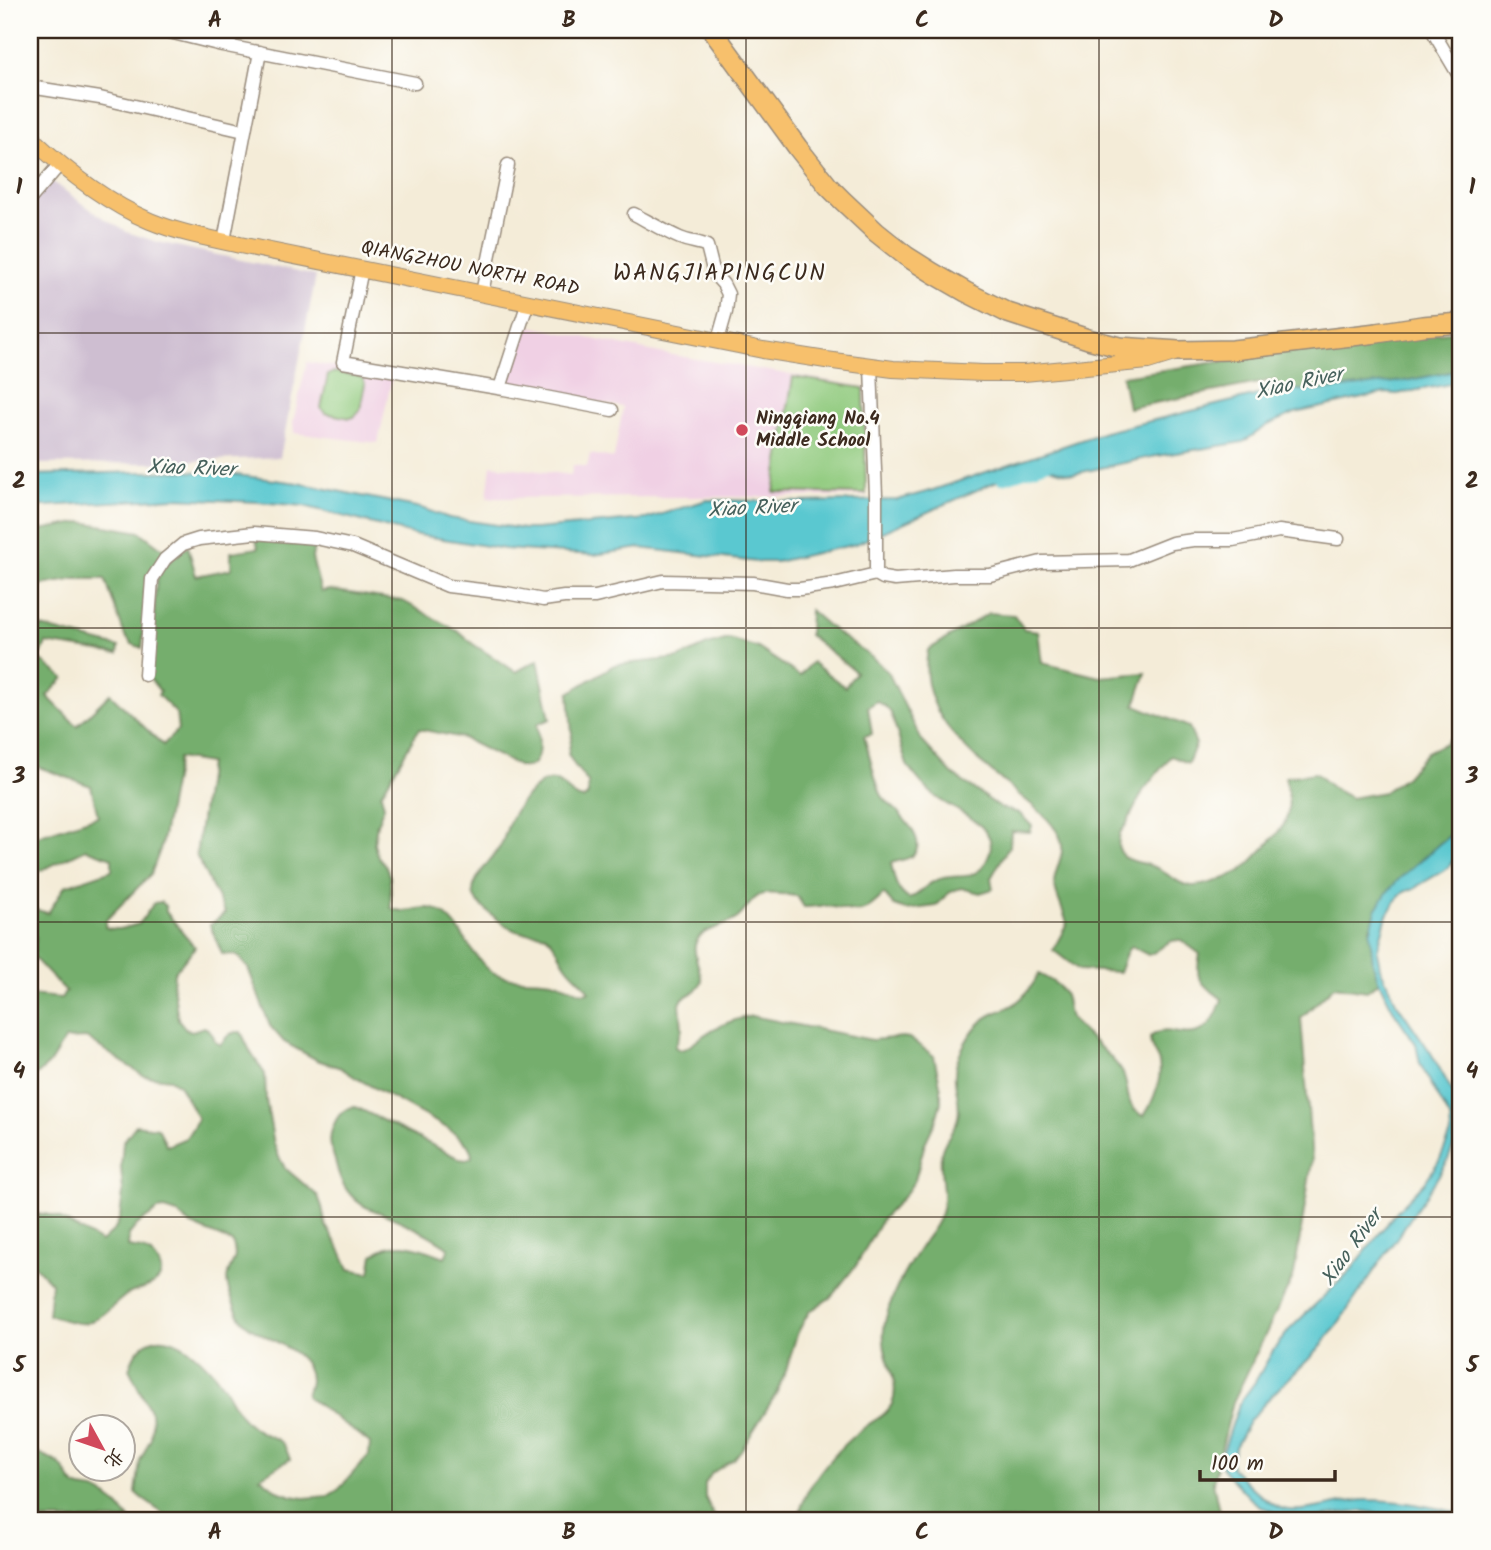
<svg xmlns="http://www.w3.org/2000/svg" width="1491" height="1550" font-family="Kalam,'LXGW WenKai TC',sans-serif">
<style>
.built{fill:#f0d0e4}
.industrial{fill:#cebed1}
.green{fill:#90ca7e;stroke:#667a4e;stroke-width:2}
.forest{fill:#74ae6d;stroke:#586c46;stroke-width:2;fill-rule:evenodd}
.water{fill:#5ac8d0;stroke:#4a7977;stroke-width:2}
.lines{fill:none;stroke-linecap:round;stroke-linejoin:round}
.river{stroke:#5ac8d0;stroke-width:16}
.minor-casing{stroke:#988b7b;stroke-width:15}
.major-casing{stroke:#988b7b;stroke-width:18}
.highway-casing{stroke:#988b7b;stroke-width:22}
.minor{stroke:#fff;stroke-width:12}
.major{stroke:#f7c06c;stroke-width:16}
.highway{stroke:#f7c06c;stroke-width:19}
.grid{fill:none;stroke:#3b2a1e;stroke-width:2;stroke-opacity:0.55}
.poi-dot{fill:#d1495b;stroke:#fdfcf7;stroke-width:2.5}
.labels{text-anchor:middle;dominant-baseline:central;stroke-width:5;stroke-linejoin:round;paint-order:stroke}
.street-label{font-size:19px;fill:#3b2a1e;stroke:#fdfcf7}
.poi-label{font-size:19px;font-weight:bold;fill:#3b2a1e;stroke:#fdfcf7;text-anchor:start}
.water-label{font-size:21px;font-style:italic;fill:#46615c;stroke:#fdfcf7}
.quarter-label{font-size:23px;letter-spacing:2px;fill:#3b2a1e;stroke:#fdfcf7}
.neatline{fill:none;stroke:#3b2a1e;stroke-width:2.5}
.grid-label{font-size:23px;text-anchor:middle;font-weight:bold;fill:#3b2a1e}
</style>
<rect width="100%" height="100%" fill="#fdfcf7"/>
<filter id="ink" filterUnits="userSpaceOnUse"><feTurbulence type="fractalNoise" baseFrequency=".0143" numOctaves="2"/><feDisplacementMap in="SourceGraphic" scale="14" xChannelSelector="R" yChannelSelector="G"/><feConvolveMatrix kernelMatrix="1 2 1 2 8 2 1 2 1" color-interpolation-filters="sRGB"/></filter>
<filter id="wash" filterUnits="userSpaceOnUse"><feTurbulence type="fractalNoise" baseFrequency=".00686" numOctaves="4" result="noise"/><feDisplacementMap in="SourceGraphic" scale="28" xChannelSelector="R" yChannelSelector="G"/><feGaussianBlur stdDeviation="1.57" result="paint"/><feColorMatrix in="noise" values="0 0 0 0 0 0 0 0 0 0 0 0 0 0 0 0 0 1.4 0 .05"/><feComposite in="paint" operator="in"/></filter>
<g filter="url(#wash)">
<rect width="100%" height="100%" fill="#f4ecd8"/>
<path class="built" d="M525,325L660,353L866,387L867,496L487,498L491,465L571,475L573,465L587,467L590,454L614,458L623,407L506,387Z
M307,362L392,377L378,443L294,433L293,422Z"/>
<path class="industrial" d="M50,180L100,216L127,232L158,242L316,276L280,457L152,463L30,464V203Z"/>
<path class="green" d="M334,372L358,376L363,379L365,384L360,410L354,417L350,418L325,413L321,408L328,375Z
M793,377L864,388L866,494L774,492Z"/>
<path class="forest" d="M1461,331V370L1405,381L1316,391L1282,389L1274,380L1128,408L1122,376L1389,337Z
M82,522L140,532L168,553L150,577L142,648L132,644L125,636L105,579H76L30,587V532Z
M256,538L315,542L312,558L321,592L329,590L403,601L459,632L473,644L516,672L538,660L550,719L537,724C539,739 544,771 520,767L463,738L419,729L381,794L384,806L377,824L374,843L377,855L385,865L390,877L391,908C406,917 423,902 439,911C461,923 469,953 488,969C505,983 533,977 552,981C563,984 573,989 583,993L589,992C583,981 573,975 566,965C559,955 556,943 546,935C537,932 529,934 520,932C510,931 477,905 474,896C468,881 494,858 501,845C506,835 507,824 513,815C518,805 536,783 547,781C562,777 570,799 584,799L588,795V782L575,766L568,754L572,735L569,693L614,665L679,658L707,645L729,639L758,648L800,676L812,662L845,687L856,672L809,635L810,610L833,630L874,659L888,672L922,741L952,774L1001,808L1019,813L1032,826L1030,832L1011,831L1010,845L991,878L993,889L980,893L961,888L955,890L949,893L936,906L906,910L894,906L884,894C860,919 858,911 827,906C819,905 811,907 804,907L797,896C787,895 774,892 764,894C751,896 746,913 736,919C723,928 699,928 695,945C693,956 701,971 702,982L694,992L683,998L680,1004L682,1029L675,1047L680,1050C690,1048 696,1041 704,1035C718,1025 735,1019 752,1016L872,1040L903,1037L909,1038L934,1056L941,1089V1102L936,1120L925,1143L915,1180L904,1196L882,1219L857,1264L831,1297L809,1312L797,1334L786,1371L776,1394L742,1449L734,1459L712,1473L705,1484V1497L716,1520H169C160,1509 146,1503 136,1493L140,1461L151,1438L152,1425L151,1413L129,1369C134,1354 141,1342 157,1339C181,1335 209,1366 222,1384C229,1395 234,1407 242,1417C248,1424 255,1430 264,1434C269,1436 279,1439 283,1444C286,1447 288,1455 290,1459L260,1477L280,1492L292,1496L304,1498L328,1496L339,1489L369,1455L370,1443L306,1396C307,1391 310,1385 310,1380C310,1349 265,1340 246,1324C238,1317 227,1290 227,1279C229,1261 240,1264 232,1242L191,1225L177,1213L165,1209L158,1210L137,1225L129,1235L128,1247C133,1248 139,1248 144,1250C156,1255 169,1273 155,1283C146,1289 134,1290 125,1296C112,1306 102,1319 85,1323C74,1325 59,1318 48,1315L51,1283L35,1266H30V1215L45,1214L57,1217L101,1242L115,1229L120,1217L123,1192L121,1167L123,1142L136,1125L158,1128L167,1146L186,1138L198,1119L180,1086L170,1079L144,1076L86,1038L65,1039L49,1064L30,1081V995L61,998L66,992L33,957L36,938L30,935V908L48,913L65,886L112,870V858L86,849L38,872L30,856L37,836L98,816L91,786L30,764V624L119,647L118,654L46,643L39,659L64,678L47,696L77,726L110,694L163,745L178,730L176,713L158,695L160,691L150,679L156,584L161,568L188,546L196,576L231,569V552L258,548ZM877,701L887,708L891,713L907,765C915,776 925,788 936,797C953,811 1001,825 989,855C987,860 985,865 981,869C965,882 953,872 935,881C925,885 919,895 909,899C895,890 894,877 891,863C898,861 906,860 912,856C928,843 905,820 896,810C891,805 884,800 881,794C874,777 869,754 864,736L872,734L868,707ZM178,758L209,763L196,855L225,913L210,925L222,954L235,955L240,958L248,968L270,1026L284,1042L317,1060L341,1068L356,1078L449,1129L468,1145L471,1151L472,1157L466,1160L460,1159L356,1107C344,1107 337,1116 333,1127C327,1141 332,1150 336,1164C340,1182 349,1198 366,1207C374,1211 383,1213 391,1217C412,1226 431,1235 449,1248L445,1257C420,1248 396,1236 373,1255L370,1273L349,1269L341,1251L326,1226L322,1207L318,1196L285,1168L279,1157L274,1144L266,1100L265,1074L251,1053L241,1032C230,1031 227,1037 220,1045L215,1041C213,1034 211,1030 204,1027L192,1031L186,1029L178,1019L173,986L174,973L195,947L166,912L165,906L161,902L154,903L139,924C127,927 116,932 105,927L106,920L151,874L161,847Z
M989,613L1014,615L1024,629L1038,631L1042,663L1100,677L1146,673L1135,705L1189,727L1196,744L1188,763L1171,756L1143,791L1126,825L1120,833L1118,846L1123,857C1135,863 1147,863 1159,869C1169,875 1180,885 1192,886C1205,886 1228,878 1239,872C1247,868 1284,828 1286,820C1291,806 1288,791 1285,777L1315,773L1334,789L1351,798L1384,792L1406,776L1427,752L1444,744L1461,728V827L1439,844L1370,927L1373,963L1379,982L1367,991L1334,986L1301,1018L1312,1161L1294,1275L1233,1402L1213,1482L1221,1520H800C798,1490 841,1444 865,1427C874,1420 887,1415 892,1404C901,1385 885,1361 884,1342C883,1332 885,1320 888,1311C896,1284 910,1263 925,1240C930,1233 936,1226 939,1218C948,1198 939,1176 941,1155C942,1140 956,1131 958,1117C961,1104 956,1093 955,1080C954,1068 958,1056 964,1045C970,1034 977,1023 988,1017C997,1011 1008,1009 1016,1003C1026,995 1033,985 1039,974C1053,982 1065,986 1067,1004C1068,1009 1068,1015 1071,1019C1086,1037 1107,1050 1121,1070C1132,1085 1121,1106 1144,1116C1153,1102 1164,1076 1158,1060C1154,1051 1150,1048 1150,1038C1168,1016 1203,1061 1222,999C1201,982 1194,983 1200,954L1181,940C1165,939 1162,951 1148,955L1131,946C1122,956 1125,961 1119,972L1079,970L1053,950L1067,924C1065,914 1054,891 1054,883C1055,866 1068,852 1059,835C1050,819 1036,808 1022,797C978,760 915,717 928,650Z
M30,1450C41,1455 55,1458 63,1468C68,1474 70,1482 76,1486C82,1490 90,1488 97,1491C110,1496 122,1510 130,1520H30Z"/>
<path class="water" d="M1461,370V382L1397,394L1385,393L1295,413L1268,425L1243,442L1151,457L1073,474C1059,472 1047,466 1033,465L856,544L776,562H757L640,548L594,555L505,549L412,534L304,506L258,502L175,498L30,507V475L183,471L229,474L298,483L421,508L449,518L524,529H536L646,519L707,500L801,502L897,500L930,491L1105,432L1282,389L1317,391L1405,381Z
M1461,827V841L1457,854L1448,868L1414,888L1404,892L1396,900L1387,915L1377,951L1380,968L1396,1002L1431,1053L1457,1100L1459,1115L1453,1147L1447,1162L1429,1191L1337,1325L1318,1350L1270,1397L1250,1420L1235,1447L1232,1458V1468C1247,1482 1263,1502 1283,1509C1303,1515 1346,1499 1369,1500C1400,1500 1431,1507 1461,1513V1520H1432L1362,1511L1299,1520L1289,1519L1260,1506L1252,1500L1224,1471L1222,1466V1455L1239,1404L1255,1382L1274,1349L1291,1328L1351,1270L1397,1211L1425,1182L1440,1159L1451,1134L1450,1118L1420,1064L1416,1044L1395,1013L1379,982L1373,963L1370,933L1376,910L1388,891L1399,879L1439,844Z"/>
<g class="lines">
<path class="river" d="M1003,476L1055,459"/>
</g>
</g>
<g filter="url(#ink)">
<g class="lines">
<defs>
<path id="minor" d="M161,30L222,45L415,83
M1432,30L1461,79
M30,87L100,98L244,131
M30,199L60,164
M634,214C649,222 664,231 680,238C689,242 699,242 707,246L714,274L723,284L728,294L726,312L718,340
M224,241L260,52
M362,269L343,362L504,389L612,410
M482,293L508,165
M871,367L876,496V574
M500,388L528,302
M145,675L152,579L165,559L183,544L199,539L254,533L315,538L353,546L448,586L506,593L543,600L564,597H595L663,581L753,583L787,589H800L834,584L876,574L883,578L895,580L954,575H990L1041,562L1129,560L1172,543L1193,540H1233L1279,531L1338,539"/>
<path id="major" d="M30,137C65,170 105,202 150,221C179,233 209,238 240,245L763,350L826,360L893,369L983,373H1024L1148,361L1174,353"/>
<path id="highway" d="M712,30L798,148L828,186L843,201L876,232L906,256L933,273L966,292L1008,313L1088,339L1119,347L1179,351L1233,350L1377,333L1422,326L1461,323"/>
</defs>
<use href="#minor" class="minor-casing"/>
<use href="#major" class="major-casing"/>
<use href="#highway" class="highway-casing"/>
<use href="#minor" class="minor"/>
<use href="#major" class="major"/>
<use href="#highway" class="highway"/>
</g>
</g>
<path class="grid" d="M392,30V1520M746,30V1520M1099,30V1520M30,333H1461M30,628H1461M30,922H1461M30,1217H1461"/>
<circle class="poi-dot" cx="742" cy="430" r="7"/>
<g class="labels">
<g class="street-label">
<text transform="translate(470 269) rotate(11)">QIANGZHOU NORTH ROAD</text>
</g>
<g class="poi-label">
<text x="756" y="419">Ningqiang No.4<tspan x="756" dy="22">Middle School</tspan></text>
</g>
<g class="water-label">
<text transform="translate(1299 384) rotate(-12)">Xiao River</text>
<text transform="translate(191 469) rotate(2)">Xiao River</text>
<text transform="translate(752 509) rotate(-3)">Xiao River</text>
<text transform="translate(1352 1248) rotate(-54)">Xiao River</text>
</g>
<g class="quarter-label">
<text x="720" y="274">WANGJIAPINGCUN</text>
</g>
</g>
<rect width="1491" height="1550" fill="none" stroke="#fdfcf7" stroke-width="77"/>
<g transform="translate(102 1448) rotate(130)"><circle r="33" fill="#fdfcf7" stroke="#afa8a0" stroke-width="2"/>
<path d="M0-5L12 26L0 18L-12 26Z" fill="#d1495b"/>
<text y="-10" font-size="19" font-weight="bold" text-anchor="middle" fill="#3b2a1e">北</text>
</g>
<path d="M1200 1470v10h135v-10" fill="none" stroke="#3b2a1e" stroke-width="3.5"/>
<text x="1211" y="1470" font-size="21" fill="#3b2a1e" stroke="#fdfcf7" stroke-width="5" paint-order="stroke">100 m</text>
<rect x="38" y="38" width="1414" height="1474" class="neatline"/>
<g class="grid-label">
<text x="215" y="27">A</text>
<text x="569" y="27">B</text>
<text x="922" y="27">C</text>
<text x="1276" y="27">D</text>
<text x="19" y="194">1</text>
<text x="1472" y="194">1</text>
<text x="19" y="488">2</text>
<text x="1472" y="488">2</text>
<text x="19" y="783">3</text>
<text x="1472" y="783">3</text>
<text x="19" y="1078">4</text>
<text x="1472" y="1078">4</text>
<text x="19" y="1372">5</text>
<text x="1472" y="1372">5</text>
<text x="215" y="1539">A</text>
<text x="569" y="1539">B</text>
<text x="922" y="1539">C</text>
<text x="1276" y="1539">D</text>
</g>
</svg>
